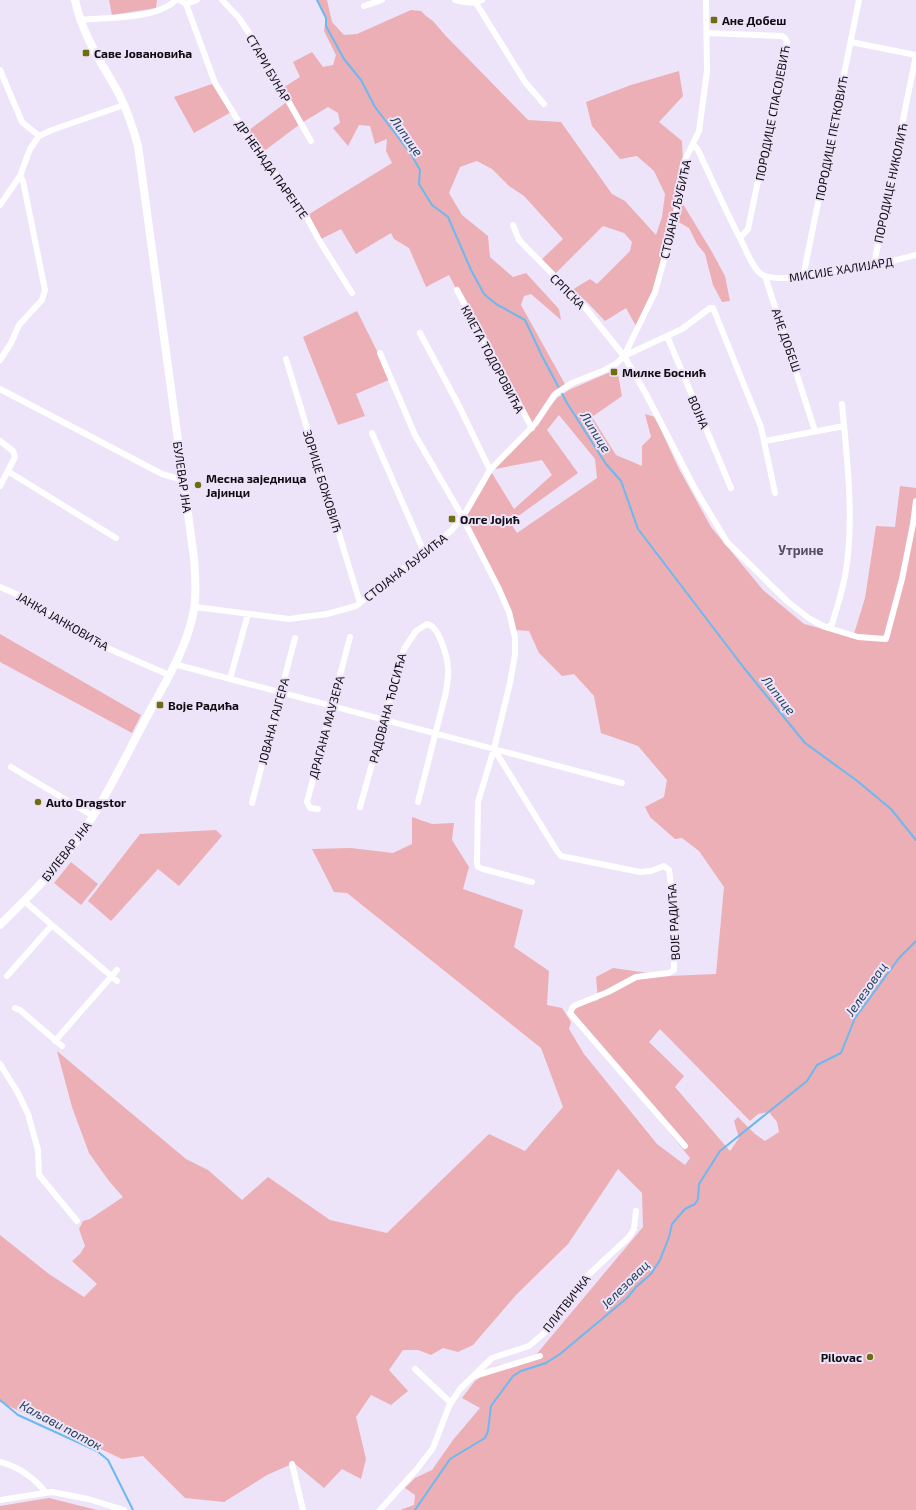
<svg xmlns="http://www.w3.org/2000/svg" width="916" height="1510" font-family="'Exo 2',sans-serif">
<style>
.green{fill:#ebafb5;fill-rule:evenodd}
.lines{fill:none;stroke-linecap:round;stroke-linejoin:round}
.stream{stroke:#6bb9f0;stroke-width:2}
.minor{stroke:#fff;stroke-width:6}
.major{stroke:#fff;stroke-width:8}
.poi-dot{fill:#6e6e10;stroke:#eee4f9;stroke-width:1.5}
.labels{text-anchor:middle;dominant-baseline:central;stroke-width:4;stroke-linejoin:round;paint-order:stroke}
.poi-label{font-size:12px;font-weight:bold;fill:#0f0c12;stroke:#eee4f9;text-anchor:start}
.street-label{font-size:12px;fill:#0f0c12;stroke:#eee4f9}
.water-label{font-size:13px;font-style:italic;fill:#1b3c53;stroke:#eee4f9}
.neighbourhood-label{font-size:13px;font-weight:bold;fill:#574f60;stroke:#eee4f9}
</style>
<rect width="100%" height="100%" fill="#eee4f9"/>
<path class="green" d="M109,0H157L156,8L112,15Z
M317,0H327L332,22L344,35L357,34L411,10L421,11L426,16L433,21L445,35L528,120L561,122L612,194L625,201L656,235L662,217L665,194L654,171L637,156L620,159L592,126L586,102L631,85L679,71L683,96L659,122L682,141L683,164L676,209L683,204L712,252L725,276L730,301L722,302L713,285L705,254L697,244L689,228L675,220L655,292L637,328L626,308L605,321L586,301L572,290L590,279L597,284L630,251L632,242L624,233L603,226L553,276L540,261L563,239L524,196L509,186L492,169L477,161L460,167L449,193L462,215L488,236L490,257L513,277L526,273L559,309L561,320L531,294L524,296L521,305L566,386L554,395L540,418L557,398L569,390L617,369L622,396L592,417L616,455L642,466V446L651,437L645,414L655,417L678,467L711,527L763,590L804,624L853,637L865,598L876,526L895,527L900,486L916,488V1510H400L414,1505L415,1495L405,1488L415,1478L432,1470L453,1440L480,1408L462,1398L475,1381L496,1366L535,1356L643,1227L642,1193L618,1169L568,1244L516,1295L473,1345L458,1352L443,1348L431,1355L418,1350H403L389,1370L408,1391L391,1405L371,1395L356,1417L366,1459L361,1479L342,1469L324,1488L294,1463L267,1475L224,1502L185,1498L143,1456L122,1459L0,1402V1235L49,1274L84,1297L97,1284L72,1261L80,1254L85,1246L79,1229L83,1221L90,1219L123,1197L109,1181L89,1153L72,1107L57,1051L186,1159L208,1170L242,1200L268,1177L330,1220L387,1233L489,1134L525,1151L563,1107L541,1048L347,893L334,892L312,849L351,848L393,853L412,844V817L432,824L454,823L452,840L469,867L463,889L523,910L514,947L549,971L547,1005L562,1008L571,1022L569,1029L584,1054L657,1144L685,1165L690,1158L573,1014L574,1007L598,1000L596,977L613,968L669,976L716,974L724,887L699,851L682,838L675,839L650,817L645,807L664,797L667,780L638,746L601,733L594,696L574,674L562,676L539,653L529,631L515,630L503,598L462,517L490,470L531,428L470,316L449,275L426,287L409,248L394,239L391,233L356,254L341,229L319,240L306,216L392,163L386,151L387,139L375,144L370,126L359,125L348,146L333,128L340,123L338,113L328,107L300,124L259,155L245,133L288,101L281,89L300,77L293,62L312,52L323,67L333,65L336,55L324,31L326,17ZM559,415L595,459L597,478L517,533L510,522L578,473L547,430ZM542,460L552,475L514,509L490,470ZM660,1029L750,1121L758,1114L769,1112L777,1122L779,1132L765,1141L755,1134L738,1117L734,1121L739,1138L730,1151L675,1087L684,1076L649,1042Z
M215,83L233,111L194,133L174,97Z
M357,311L391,379L356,394L365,416L338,425L303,337Z
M0,634L141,715L132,733L0,662Z
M216,830L222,836L179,886L158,869L111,921L88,901L140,834Z
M71,862L98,884L81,905L54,883Z
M49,1498L97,1510H0V1506Z"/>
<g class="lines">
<path class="stream" d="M317,0L326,18V26L344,59L361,80L375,107L411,154L420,170L419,184L432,205L448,217L471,270L484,294L496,304L525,320L542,356L567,403L606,464L621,481L638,529L744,668L805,743L856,780L891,809L916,840
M0,1400L18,1415L75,1441L97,1451L108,1460L133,1510
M415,1510L450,1459L485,1438L488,1431L491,1406L513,1376L521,1371L546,1363L560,1354L627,1298L636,1287L651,1274L660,1260L669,1237L672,1224L685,1209L695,1204L698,1199L699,1184L720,1151L807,1081L817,1065L841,1053L855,1018L899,958L916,941"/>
<path class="minor" d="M179,0L186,4L215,83L259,155L299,203L319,240L352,293
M222,0L239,18L253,39L311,141
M455,0C464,3 473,4 482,0
M476,3L525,82L544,104
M186,4L197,0
M364,6L382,0
M80,20C107,17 156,20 176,0
M708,33L782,36L785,38L787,42L748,229L740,238
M851,42L916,55
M0,70L22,122L39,136
M693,144L698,150C713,182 727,214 744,246C748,255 753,268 761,274C780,288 890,262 916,255
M0,205L20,176L30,149L39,136L52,130L124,105
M513,225L519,240L583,305L624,356L646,394L694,487L727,542L788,602L810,619L825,627L858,637L886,639L902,579L913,524L916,501
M874,264L916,55
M765,276L815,431
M803,277L859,0
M457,290L532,428
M420,333L459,406L490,470
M667,336L731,488
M380,353L415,435L458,509L498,587L509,612L515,637V655L510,683L494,749L478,802L477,863L478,867L483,869L532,882
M624,356L682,329L710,308H713L761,427L775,493
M286,359L360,603
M0,360L11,343L19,325L42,300L45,290L23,181L20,176
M0,389L162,474L183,480
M372,433L424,552
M0,441L13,451L15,457L0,486
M765,441L844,426
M9,472L116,538
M0,587L23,597L61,623L105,647L169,675
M195,607L289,619L327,614L356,606L452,530L467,510L490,470L535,424L555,394L572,383L605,370L616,364L624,356L655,292L675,220L683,164L699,131L707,71L706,0
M828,627L832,624C837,608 842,592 845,576C855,522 847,459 842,404
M174,664L622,783
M230,679L248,614
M494,749L557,851L561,856L640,872L651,871L664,866L669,870L674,907V970L669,973L636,977L608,992L576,1005L573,1007L570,1013L685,1146
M11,767L93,816
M252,803L295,638
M360,807L404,649L416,631L427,624C439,626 447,656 448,667C449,675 447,684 446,692L418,802
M318,809L310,808L307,802L350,637
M24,901L117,981
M7,976L52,925
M15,1008L20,1010L62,1046
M55,1041L117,970
M0,1064L18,1093L28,1114L38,1150L39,1175L77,1221
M415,1369L451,1403
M475,1376L540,1356
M0,1462C17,1466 35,1478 45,1492
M292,1464L303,1510
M0,1500L52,1492L88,1499L124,1510
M380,1510L417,1469L433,1448L449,1406L460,1389L492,1358L529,1346L543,1334L562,1313L585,1278L629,1237L634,1229L636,1211"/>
<path class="major" d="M0,925C23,902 46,880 66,855C99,814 125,757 150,711C167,679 188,646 194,609C197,592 195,575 194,558L138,146C133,128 127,110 119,94C102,63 82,35 75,0"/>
</g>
<g class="poi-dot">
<rect x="710" y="16" width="8" height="8" rx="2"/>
<rect x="82" y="49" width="8" height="8" rx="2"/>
<rect x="610" y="368" width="8" height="8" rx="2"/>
<circle cx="198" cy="485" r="4"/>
<rect x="448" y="515" width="8" height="8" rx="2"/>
<rect x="156" y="701" width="8" height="8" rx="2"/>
<circle cx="38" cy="802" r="4"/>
<circle cx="870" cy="1357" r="4"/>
</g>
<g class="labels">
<g class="poi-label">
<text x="722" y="20">Ане Добеш</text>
<text x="94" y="53">Саве Јовановића</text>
<text x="622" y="372">Милке Боснић</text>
<text x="206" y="478">Месна заједница<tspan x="206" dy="14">Јајинци</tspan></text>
<text x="460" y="519">Олге Јојић</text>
<text x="168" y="705">Воје Радића</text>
<text x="46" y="802">Auto Dragstor</text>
<text x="862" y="1357" text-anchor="end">Pilovac</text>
</g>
<g class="street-label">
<text transform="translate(269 68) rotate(60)">СТАРИ БУНАР</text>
<text transform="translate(772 113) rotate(-79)">ПОРОДИЦЕ СПАСОЈЕВИЋ</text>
<text transform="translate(831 138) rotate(-79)">ПОРОДИЦЕ ПЕТКОВИЋ</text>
<text transform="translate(272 169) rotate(55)">ДР НЕНАДА ПАРЕНТЕ</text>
<text transform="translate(890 183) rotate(-78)">ПОРОДИЦЕ НИКОЛИЋ</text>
<text transform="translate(675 209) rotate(-77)">СТОЈАНА ЉУБИЋА</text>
<text transform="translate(841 269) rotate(-9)">МИСИЈЕ ХАЛИЈАРД</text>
<text transform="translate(568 291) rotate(45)">СРПСКА</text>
<text transform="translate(787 340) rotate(71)">АНЕ ДОБЕШ</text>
<text transform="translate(493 359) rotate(62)">КМЕТА ТОДОРОВИЋА</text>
<text transform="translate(699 412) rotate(67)">ВОЈНА</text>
<text transform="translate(183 477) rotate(82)">БУЛЕВАР ЈНА</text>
<text transform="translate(323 481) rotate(73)">ЗОРИЦЕ БОЖОВИЋ</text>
<text transform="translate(405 567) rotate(-38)">СТОЈАНА ЉУБИЋА</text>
<text transform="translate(63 621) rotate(30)">ЈАНКА ЈАНКОВИЋА</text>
<text transform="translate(387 708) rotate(-75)">РАДОВАНА ЋОСИЋА</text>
<text transform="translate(273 721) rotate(-75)">ЈОВАНА ГАЈГЕРА</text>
<text transform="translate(326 727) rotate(-75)">ДРАГАНА МАУЗЕРА</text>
<text transform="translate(66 851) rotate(-52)">БУЛЕВАР ЈНА</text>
<text transform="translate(673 922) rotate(-93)">ВОЈЕ РАДИЋА</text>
<text transform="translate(566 1303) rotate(-52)">ПЛИТВИЧКА</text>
</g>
<g class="water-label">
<text transform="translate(407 136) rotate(55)">Липице</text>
<text transform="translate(596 432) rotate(58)">Липице</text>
<text transform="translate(779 695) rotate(52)">Липице</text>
<text transform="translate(866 989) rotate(-55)">Јелезовац</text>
<text transform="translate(625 1284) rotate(-45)">Јелезовац</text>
<text transform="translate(61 1425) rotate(28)">Каљави поток</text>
</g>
<g class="neighbourhood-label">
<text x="801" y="550">Утрине</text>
</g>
</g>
</svg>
